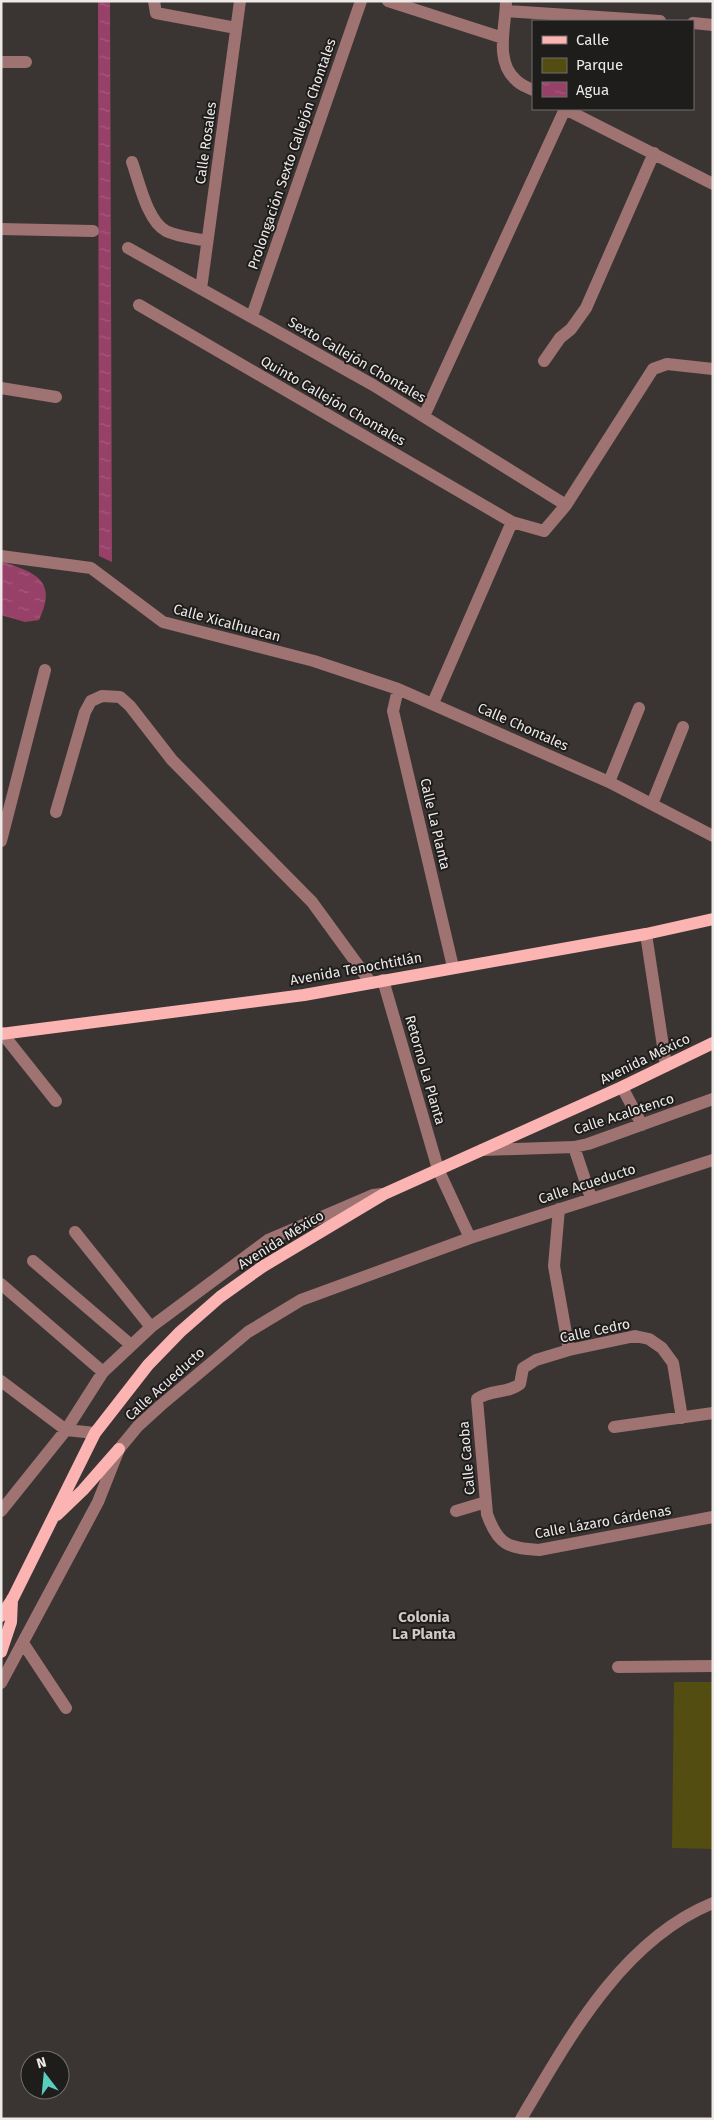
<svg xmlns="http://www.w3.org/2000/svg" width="714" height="2120" font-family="'Fira Sans',sans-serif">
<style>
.green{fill:#534d11}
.water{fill:url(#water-ripples)}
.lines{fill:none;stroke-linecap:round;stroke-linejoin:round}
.minor{stroke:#9f7372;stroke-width:12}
.major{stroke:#fcb4b2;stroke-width:12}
.labels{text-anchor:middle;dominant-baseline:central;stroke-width:4;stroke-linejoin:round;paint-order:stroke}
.street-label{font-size:14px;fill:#ece9e7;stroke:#1f1d1c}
.neighbourhood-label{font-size:15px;font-weight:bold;fill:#d0cac7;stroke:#1f1d1c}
</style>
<defs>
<pattern id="water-ripples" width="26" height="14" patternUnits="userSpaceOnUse" patternTransform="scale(1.25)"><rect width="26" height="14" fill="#974168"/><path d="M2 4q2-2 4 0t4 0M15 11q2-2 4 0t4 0" fill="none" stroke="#a65c7e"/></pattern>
</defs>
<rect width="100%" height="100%" fill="#3a3533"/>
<path class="green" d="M674,1682H713V1849L672,1848Z"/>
<path class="water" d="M98,1H110L112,562L99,556Z
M1,561C35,573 58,579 39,620L25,622L1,615Z"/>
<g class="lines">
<path class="minor" d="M154,1L156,13L236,28
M388,1L503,38
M506,1C506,26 494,61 516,80C520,85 527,87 533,90
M506,11L660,21
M693,23L713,25
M1,62H26
M565,109L713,184
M132,162C139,181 147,221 166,231C178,237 194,238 207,241
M1,229L93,231
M128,248L373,385L566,505
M201,289L240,1
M139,305L512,522L544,531L566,505L653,369L667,364L713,369
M252,316L361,1
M544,361L560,338L571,329L586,308L654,153
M1,388L56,397
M424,416L565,109
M1,556L91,568L163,622L314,661L398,689L609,782L713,836
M398,689L393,711L453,967
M433,703L512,522
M609,782L639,708
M652,804L683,727
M56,812L85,712L91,701L102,696L120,697L130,706L172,760L312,902L371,983
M1,841L45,670
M646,934L666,1066
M383,980L438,1169L470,1238
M2,1033L56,1101
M622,1087L642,1125
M574,1147L591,1198
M482,1150L574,1147L588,1144L713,1099
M559,1209L554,1266L569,1350
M75,1232L151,1327
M33,1261L131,1345
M1,1284L103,1372
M1,1381L66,1430L95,1433
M682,1418L673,1363L662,1348L649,1339L635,1336L569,1350L536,1360L523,1368L520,1384C507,1394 491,1389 477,1399L487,1514C498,1545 508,1548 539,1550L713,1517
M614,1427L713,1413
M1,1511L66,1430L103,1372L151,1327L268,1240L373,1195L382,1194
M456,1511L486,1502
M23,1643L66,1708
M618,1667L713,1666
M1,1683L98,1502L119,1449L138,1426L160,1406L248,1332L301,1300L470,1238L713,1160
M521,2119C569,2038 622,1940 713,1903"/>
<path class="major" d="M1,1034L304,995L646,934L713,919
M57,1515L83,1490L119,1449
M1,1616L13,1598L95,1433L148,1365L180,1332L220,1297L262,1267L384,1194L622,1087L713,1043
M1,1652L11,1622L12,1599"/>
</g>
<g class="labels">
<g class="street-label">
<text transform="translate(206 143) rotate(-82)">Calle Rosales</text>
<text transform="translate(292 154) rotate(-71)">Prolongación Sexto Callejón Chontales</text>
<text transform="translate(357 360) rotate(30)">Sexto Callejón Chontales</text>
<text transform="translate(333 401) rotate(30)">Quinto Callejón Chontales</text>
<text transform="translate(227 623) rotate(15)">Calle Xicalhuacan</text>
<text transform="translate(523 727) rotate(24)">Calle Chontales</text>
<text transform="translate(435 824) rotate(77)">Calle La Planta</text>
<text transform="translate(356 969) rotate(-10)">Avenida Tenochtitlán</text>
<text transform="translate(645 1059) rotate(-26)">Avenida México</text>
<text transform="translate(425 1070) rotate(74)">Retorno La Planta</text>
<text transform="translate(624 1114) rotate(-18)">Calle Acalotenco</text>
<text transform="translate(587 1184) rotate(-18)">Calle Acueducto</text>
<text transform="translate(281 1240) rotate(-32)">Avenida México</text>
<text transform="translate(595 1331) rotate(-12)">Calle Cedro</text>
<text transform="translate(165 1384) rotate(-42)">Calle Acueducto</text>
<text transform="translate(467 1458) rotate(-95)">Calle Caoba</text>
<text transform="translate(603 1522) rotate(-10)">Calle Lázaro Cárdenas</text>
</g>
<g class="neighbourhood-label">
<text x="424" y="1617">Colonia<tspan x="424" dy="17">La Planta</tspan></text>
</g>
</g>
<rect width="714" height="2120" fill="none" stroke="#ece9e7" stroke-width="5"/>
<rect x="532" y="20" width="162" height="90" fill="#1f1d1c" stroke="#716f6d"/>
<rect x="542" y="36" width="25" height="8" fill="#fcb4b2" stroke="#716f6d"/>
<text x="576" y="45" font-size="15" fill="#ece9e7">Calle</text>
<rect x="542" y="58" width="25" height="15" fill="#534d11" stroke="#716f6d"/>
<text x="576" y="70" font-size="15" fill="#ece9e7">Parque</text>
<rect x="542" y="82" width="25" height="15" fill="url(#water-ripples)" stroke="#716f6d"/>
<text x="576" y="95" font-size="15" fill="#ece9e7">Agua</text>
<g transform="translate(45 2075) rotate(344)"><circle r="24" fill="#1f1d1c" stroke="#716f6d"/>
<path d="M0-4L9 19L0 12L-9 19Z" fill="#58cebf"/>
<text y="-8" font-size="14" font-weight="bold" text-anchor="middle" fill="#ece9e7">N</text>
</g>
</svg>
